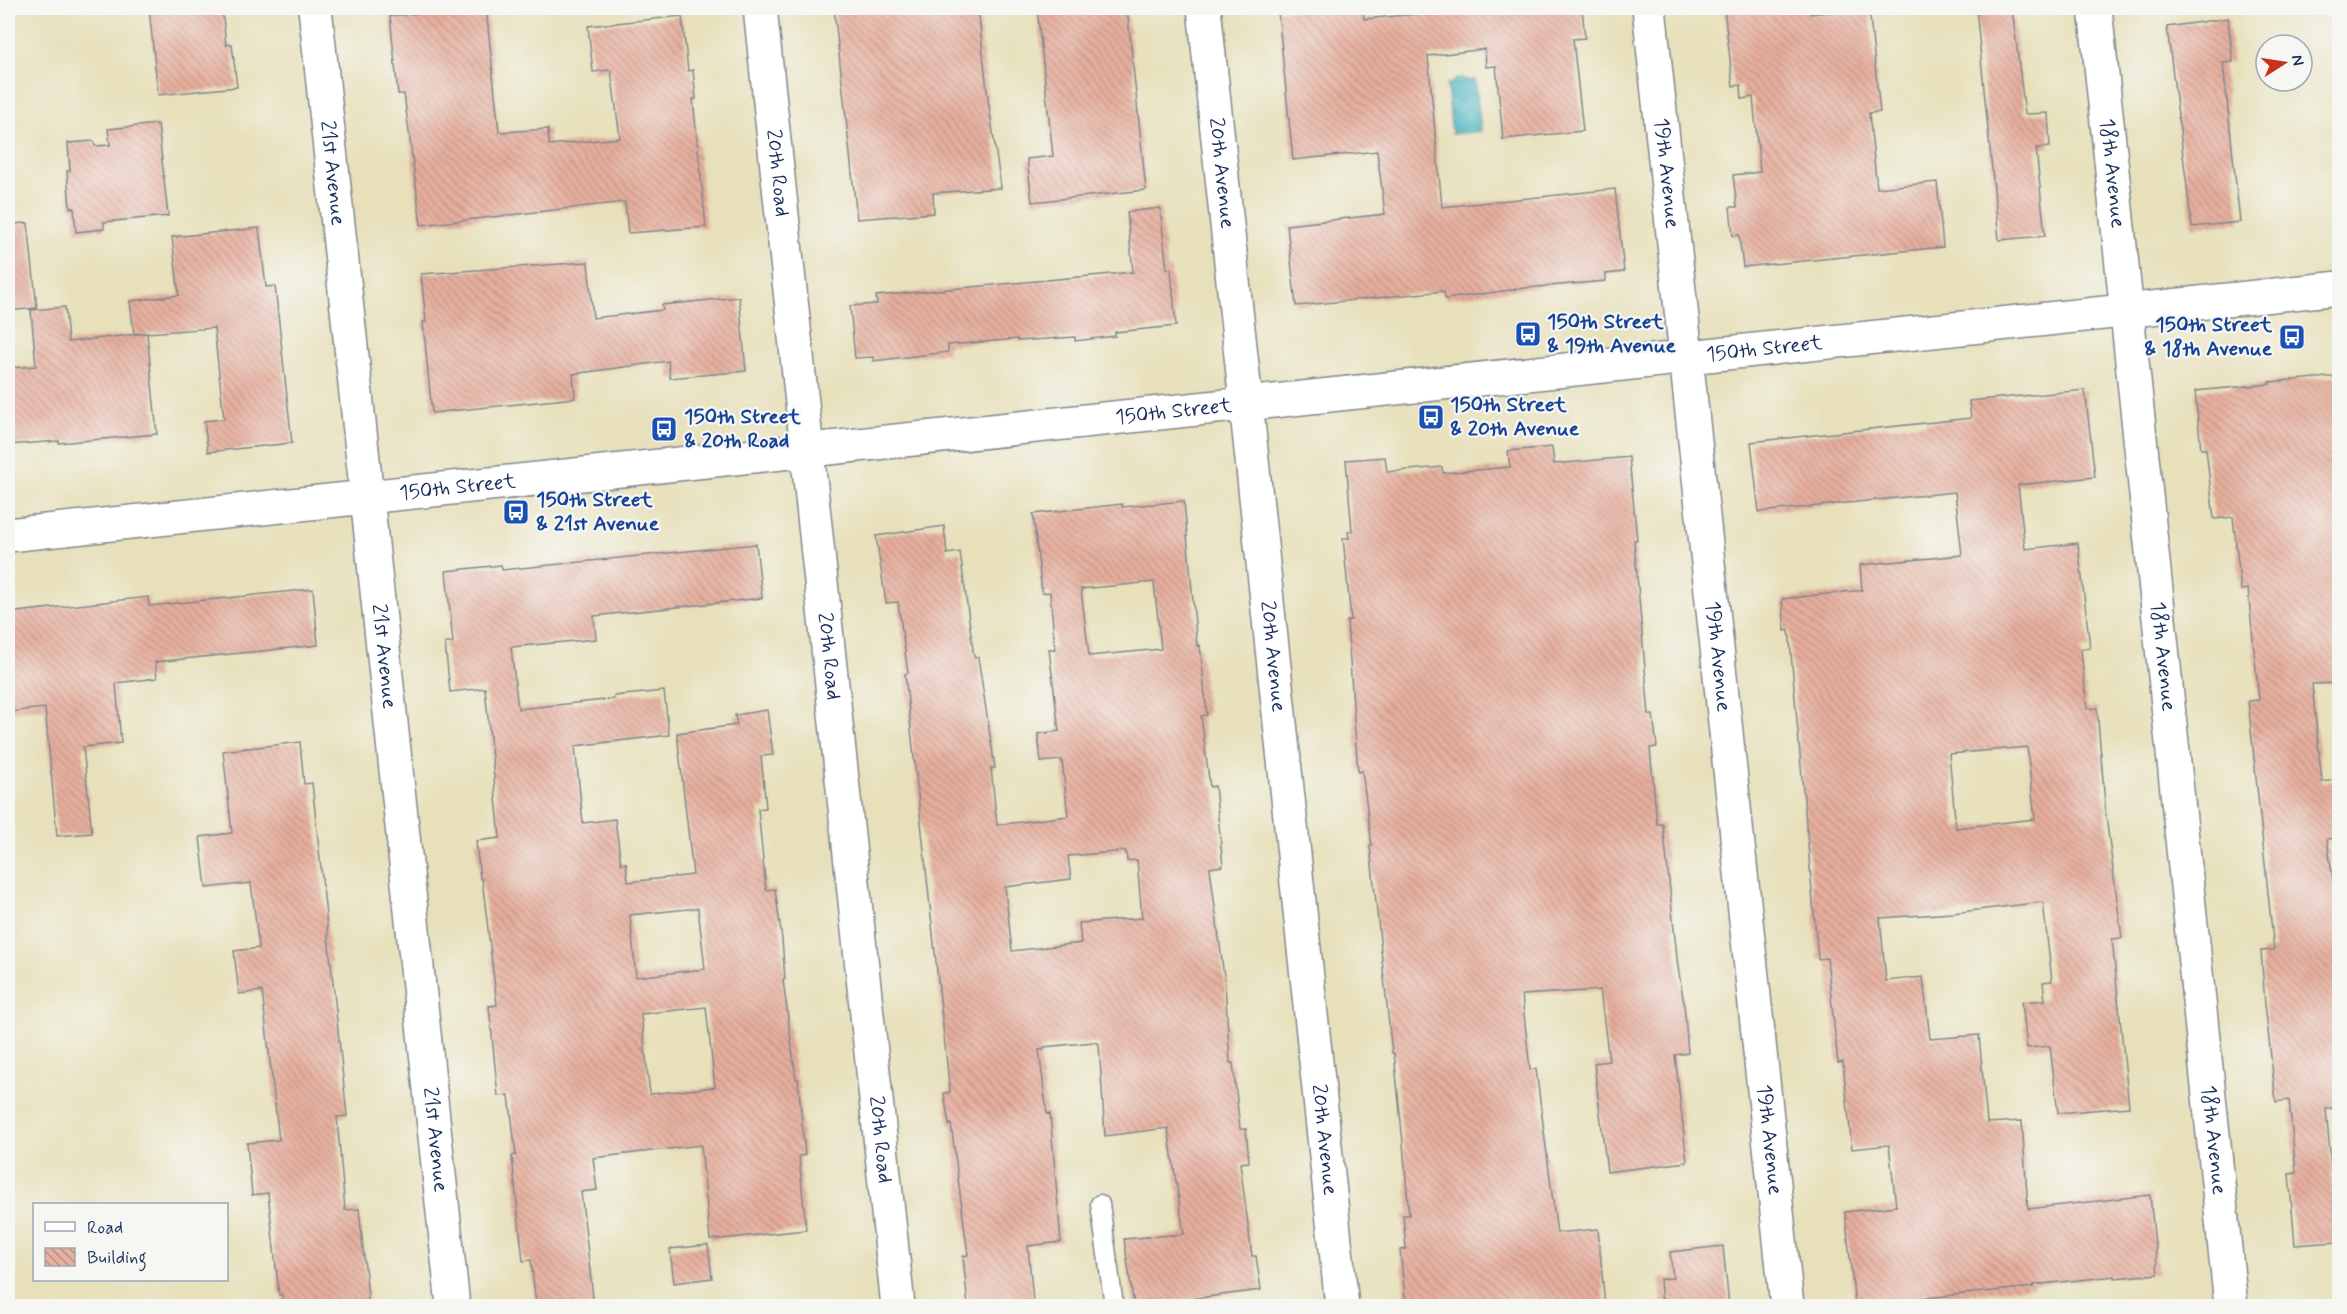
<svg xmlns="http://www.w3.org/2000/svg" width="2347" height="1314" font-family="Mynerve,sans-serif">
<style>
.water{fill:url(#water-waves);stroke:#307290;stroke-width:1.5}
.building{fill:url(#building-back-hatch);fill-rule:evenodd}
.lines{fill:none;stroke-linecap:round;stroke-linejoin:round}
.service-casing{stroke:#81888c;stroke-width:21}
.minor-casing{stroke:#81888c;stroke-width:36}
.tertiary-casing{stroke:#81888c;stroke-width:36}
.service{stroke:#fff;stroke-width:18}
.minor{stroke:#fff;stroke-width:33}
.tertiary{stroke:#fff;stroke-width:33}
.labels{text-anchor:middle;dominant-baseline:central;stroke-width:4.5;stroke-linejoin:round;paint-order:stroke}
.street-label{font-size:21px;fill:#1b2f5e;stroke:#f6f6f2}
.transit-label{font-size:21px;font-weight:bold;fill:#164399;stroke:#f6f6f2;text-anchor:start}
</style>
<defs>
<pattern id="water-waves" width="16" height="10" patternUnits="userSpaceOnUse" patternTransform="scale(1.5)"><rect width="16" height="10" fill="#46b5c1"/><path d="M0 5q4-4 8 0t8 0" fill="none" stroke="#3a94a0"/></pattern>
<pattern id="building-back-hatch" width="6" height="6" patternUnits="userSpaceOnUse" patternTransform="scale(1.5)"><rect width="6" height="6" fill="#e7af9d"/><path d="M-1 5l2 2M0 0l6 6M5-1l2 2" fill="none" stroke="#ba8f83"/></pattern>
</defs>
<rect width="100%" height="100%" fill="#f6f6f2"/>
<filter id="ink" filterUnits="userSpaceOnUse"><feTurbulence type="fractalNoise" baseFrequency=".0167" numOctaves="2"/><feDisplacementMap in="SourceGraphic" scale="12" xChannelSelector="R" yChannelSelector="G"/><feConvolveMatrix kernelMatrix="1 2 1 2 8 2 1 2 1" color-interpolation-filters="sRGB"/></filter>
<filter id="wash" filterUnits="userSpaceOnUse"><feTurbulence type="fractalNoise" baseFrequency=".008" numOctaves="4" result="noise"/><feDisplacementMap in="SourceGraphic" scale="24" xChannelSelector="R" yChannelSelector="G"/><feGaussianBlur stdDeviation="1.35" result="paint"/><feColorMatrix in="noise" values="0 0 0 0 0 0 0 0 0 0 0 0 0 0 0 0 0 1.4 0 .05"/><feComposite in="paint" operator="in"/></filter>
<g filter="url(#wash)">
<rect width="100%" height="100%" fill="#e7e0ba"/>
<path class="water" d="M1461,78L1470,81L1475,80L1481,131L1452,134L1447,84L1453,83L1455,80Z"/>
<g id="blocks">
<path class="building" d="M149,8H222L226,45L232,44L237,87L158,95Z
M472,8H486L499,132L548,129L549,145L620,138L611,70L593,72L588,26L682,16L688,71L693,70L696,99H693L706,227L628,233L625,202L421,225L404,94H398L390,16Z
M834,8H978L988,99L1001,188L933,193L934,213L857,219Z
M1037,8H1127L1146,190L1032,202L1027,159L1053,156Z
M1309,8H1363L1364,19L1427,13V8H1582L1585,38L1573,39L1583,131L1503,139L1496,66L1486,67L1485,49L1428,56L1442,207L1615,189L1624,272L1606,274V281L1525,288L1445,299L1444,291L1296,306L1287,225L1385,214L1377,151L1293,160L1278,11Z
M1724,8H1810V14L1869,8L1880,112L1869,113L1877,188L1937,182L1943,247L1743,267L1739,235L1733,236L1730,207H1737L1733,175L1760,172L1753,97L1742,99L1741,85L1733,86Z
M1976,8H2012L2025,114L2048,113L2050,147L2036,148L2045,236L1999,240Z
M2228,18L2233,62L2223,63L2240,222L2192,227L2167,27Z
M158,124L168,216L104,222V229L76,232L74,208H70L67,171H70L68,143L94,141L95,146L110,145L108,129Z
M1160,208L1167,269H1171L1176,326L1115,332V336L1075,341V337L1018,341L1017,339L948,345V352L873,361V357L855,358L850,306L877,304L876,296L1133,272L1127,212Z
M28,223L37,308L8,311V224Z
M259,228L266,287L275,286L292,443L208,452L204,421L224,419L214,328L134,334L130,301L179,295L172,237Z
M588,262L593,318L663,310L662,305L739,297L746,371L670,378L668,361L573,374L575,398L432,413L423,322H426L421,274Z
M65,307L68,342L147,333L157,434L59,443V441L8,445L9,368L36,366L31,310Z
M2340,376V683L2312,684L2322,782L2336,780L2340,817V838L2327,839L2335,895H2340V1107L2326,1109L2338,1242L2295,1245L2289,1174L2296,1173L2289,1100L2276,1102L2265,1004L2261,951L2274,950L2248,701L2259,700L2248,589L2241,590L2233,517L2214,519L2206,449H2201L2195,391L2270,384L2269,382Z
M2085,390L2095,477L2018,485L2025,549L2078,543L2090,648L2081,649L2087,709L2097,708L2106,816L2122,938L2112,939L2129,1107L2058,1113L2050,1046L2027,1048L2022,1002L2045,1000L2043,982L2052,981L2043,902L1953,913L1880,918L1886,981L1923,977L1930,1039L1979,1035L1987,1123L2022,1121L2028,1209L2150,1195L2158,1274L2115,1278V1276L2033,1285V1287L1855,1305L1845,1212L1896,1206L1889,1145L1852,1149L1843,1062L1838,1063L1827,958L1818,959L1789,630L1785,631L1782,599L1862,590L1860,565L1962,555L1955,492L1759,512L1751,442L1971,418L1969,401ZM2027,747L2035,819L1956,828L1949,754Z
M1552,447L1554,464L1629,457L1637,540H1634L1649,715H1653L1657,747L1650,748L1657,824H1663L1678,967L1684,1003L1688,1053L1675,1055L1687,1162L1607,1172L1594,1063L1609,1061L1600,990L1522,995L1530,1070L1536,1069L1557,1233L1598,1229L1605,1306H1406L1400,1250L1406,1249L1403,1215H1409L1403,1143L1394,1053H1392L1370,846H1372L1362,771L1358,772L1347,621L1351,620L1343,538H1349L1348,532L1352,531L1346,460L1385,457L1387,472L1442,467L1443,473L1510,467L1508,451Z
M1184,501L1197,646L1200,645L1207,715L1201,716L1210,787L1215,786L1223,866L1210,868L1225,984L1230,1063H1233L1240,1129H1246L1249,1162L1240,1163L1252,1256H1256L1261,1290L1167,1302L1168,1306H1134L1124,1239L1184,1234L1168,1128L1105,1136L1099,1044L1094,1042L1044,1047V1050H1039L1047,1114L1050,1113L1061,1242L1028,1246L1033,1301L1022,1302V1306H968L963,1256L968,1255L951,1124L949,1125L944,1093L950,1092L905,674L908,673L898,602L886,603L876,536L944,526L947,554L960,552L974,657H978L995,768H991L997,825L1068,816L1062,760L1041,762L1038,734L1059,731L1049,649H1055L1050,592L1042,593L1033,514L1122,504V507ZM1154,582L1161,649L1089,656L1081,589ZM1126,851L1127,861L1137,860L1142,918L1079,923L1081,943L1012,951L1005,887L1071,879L1068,856Z
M756,544L762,598L594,616L596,639L511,647L518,709L614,699V696L664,691L669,735L575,746L583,823L615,819L621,864L626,863L628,882L693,875L677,733L737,725L735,715L767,710L773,755L761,756L766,808L758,809L766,890L775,889L782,939L785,979L783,980L796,1079H798L805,1155L799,1156L806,1230L710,1240L701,1145L593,1158L597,1190L581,1192L594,1306H536L531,1260L523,1261L512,1156L516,1155L509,1095L498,1096L489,1006L497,1005L482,879H480L476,841L500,838L485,688L450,692L445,643H453L446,571L501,565L502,570ZM698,908L705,969L636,977L630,915ZM706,1007L715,1087L650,1094L641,1014Z
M313,589L318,645L155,662L157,678L116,683L121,743L83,747L92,833L57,836L45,708L8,712V650H11L8,613L148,597L149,606Z
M300,742L304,784L312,783L347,1116L337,1117L345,1210L359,1209L369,1306H284L282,1295H279L268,1193L252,1195L247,1143L279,1140L262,991L239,994L234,951L259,948L251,883L206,888L200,837L232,833L223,751Z
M708,1245L712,1278L674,1283L670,1249Z
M1723,1246L1729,1306H1662L1660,1279L1673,1278L1670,1252Z"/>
</g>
</g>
<g filter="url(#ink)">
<use href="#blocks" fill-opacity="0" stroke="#81888c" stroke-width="1.5"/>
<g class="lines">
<defs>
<path id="service" d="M1100,1204L1114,1306"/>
<g id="minor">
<path id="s1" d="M315,8L453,1306"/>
<path id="s2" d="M760,8L898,1306"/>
<path id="s3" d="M1649,8L1787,1306"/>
<path id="s4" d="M2095,8L2231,1306"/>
<path id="s5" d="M8,535L2340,288"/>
</g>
<g id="tertiary">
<path id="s6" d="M1204,8L1342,1306"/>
</g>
</defs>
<use href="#service" class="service-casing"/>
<use href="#minor" class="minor-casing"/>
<use href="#tertiary" class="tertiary-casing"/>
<use href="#service" class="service"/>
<use href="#minor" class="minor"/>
<use href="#tertiary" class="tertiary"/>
</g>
</g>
<defs>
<symbol id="bus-square" viewBox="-11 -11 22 22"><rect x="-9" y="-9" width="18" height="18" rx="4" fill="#1a4fb4" stroke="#f6f6f2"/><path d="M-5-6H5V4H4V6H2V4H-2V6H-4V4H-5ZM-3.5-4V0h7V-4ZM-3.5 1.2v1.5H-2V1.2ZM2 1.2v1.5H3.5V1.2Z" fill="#fff"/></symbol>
</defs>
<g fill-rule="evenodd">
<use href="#bus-square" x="1513" y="319" width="30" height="30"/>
<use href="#bus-square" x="2277" y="322" width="30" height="30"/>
<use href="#bus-square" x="1416" y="402" width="30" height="30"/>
<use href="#bus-square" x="649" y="414" width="30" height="30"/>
<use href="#bus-square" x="501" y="497" width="30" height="30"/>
</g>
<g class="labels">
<g class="street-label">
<text stroke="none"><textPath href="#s1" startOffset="166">21st Avenue</textPath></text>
<text stroke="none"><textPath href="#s2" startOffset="166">20th Road</textPath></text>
<text stroke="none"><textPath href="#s6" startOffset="166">20th Avenue</textPath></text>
<text stroke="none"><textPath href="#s3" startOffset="166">19th Avenue</textPath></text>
<text stroke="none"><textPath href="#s4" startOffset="166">18th Avenue</textPath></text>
<text stroke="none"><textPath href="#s5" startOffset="1766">150th Street</textPath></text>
<text stroke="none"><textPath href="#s5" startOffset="1172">150th Street</textPath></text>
<text stroke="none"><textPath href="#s5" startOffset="452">150th Street</textPath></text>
<text stroke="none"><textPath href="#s1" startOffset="652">21st Avenue</textPath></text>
<text stroke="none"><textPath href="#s2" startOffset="652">20th Road</textPath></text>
<text stroke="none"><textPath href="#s6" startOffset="652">20th Avenue</textPath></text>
<text stroke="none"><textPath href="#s3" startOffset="652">19th Avenue</textPath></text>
<text stroke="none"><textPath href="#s4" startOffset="652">18th Avenue</textPath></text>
<text stroke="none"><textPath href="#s1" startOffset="1138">21st Avenue</textPath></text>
<text stroke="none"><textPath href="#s2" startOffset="1138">20th Road</textPath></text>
<text stroke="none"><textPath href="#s6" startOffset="1138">20th Avenue</textPath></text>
<text stroke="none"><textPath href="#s3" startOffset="1138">19th Avenue</textPath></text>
<text stroke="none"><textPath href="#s4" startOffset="1138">18th Avenue</textPath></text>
</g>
<g class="transit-label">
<text x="1547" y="322">150th Street<tspan x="1547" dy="24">&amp; 19th Avenue</tspan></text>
<text x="2272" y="325" text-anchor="end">150th Street<tspan x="2272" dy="24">&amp; 18th Avenue</tspan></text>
<text x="1450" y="405">150th Street<tspan x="1450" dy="24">&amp; 20th Avenue</tspan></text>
<text x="684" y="417">150th Street<tspan x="684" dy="24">&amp; 20th Road</tspan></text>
<text x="536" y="500">150th Street<tspan x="536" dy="24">&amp; 21st Avenue</tspan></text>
</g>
</g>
<rect width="2347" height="1314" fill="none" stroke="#f6f6f2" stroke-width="30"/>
<rect x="33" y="1203" width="195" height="78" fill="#f6f6f2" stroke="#9ea6b7" stroke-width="1.5"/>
<rect x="45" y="1222" width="30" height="9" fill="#ffffff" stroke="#9ea6b7" stroke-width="1.5"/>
<text x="87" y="1233" font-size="18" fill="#1b2f5e">Road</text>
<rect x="45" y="1248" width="30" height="18" fill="url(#building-back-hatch)" stroke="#9ea6b7" stroke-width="1.5"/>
<text x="87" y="1263" font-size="18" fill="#1b2f5e">Building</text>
<g transform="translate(2284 63) rotate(78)"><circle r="28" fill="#f6f6f2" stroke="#9ea6b7" stroke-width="1.5"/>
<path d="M0-4.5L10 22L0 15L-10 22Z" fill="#c8321e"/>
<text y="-9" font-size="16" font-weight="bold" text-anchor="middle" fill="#1b2f5e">N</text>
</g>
</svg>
